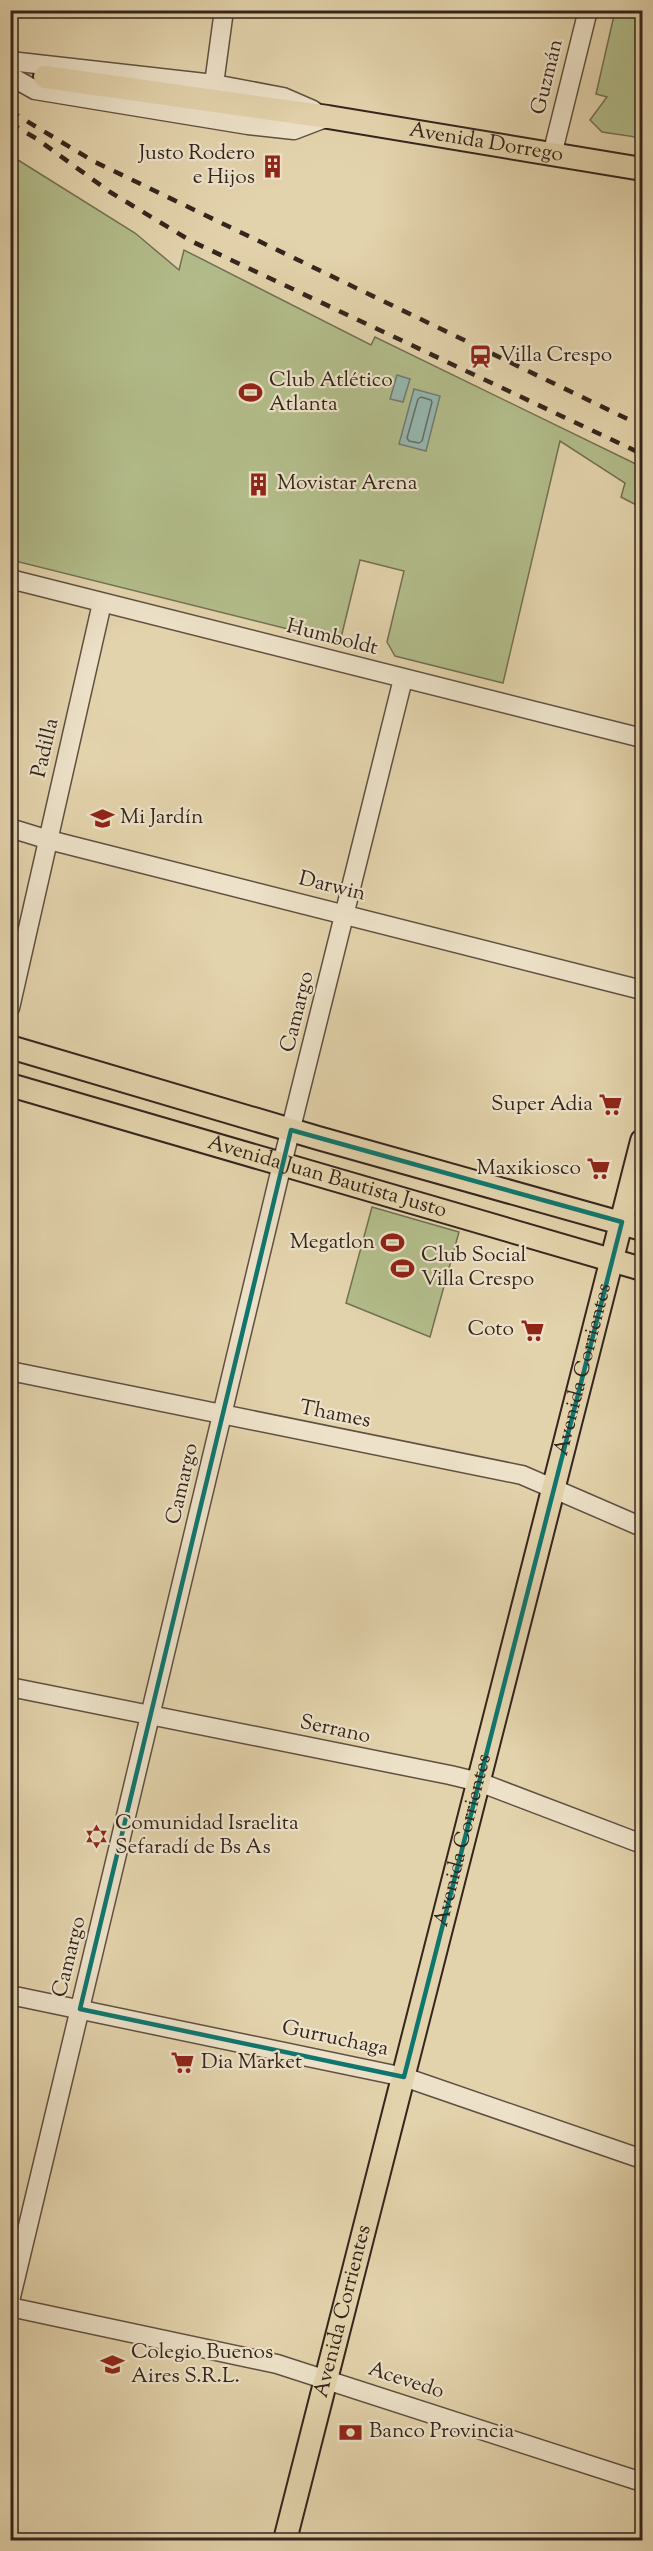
<svg xmlns="http://www.w3.org/2000/svg" width="653" height="2551" font-family="'Sorts Mill Goudy',serif">
<rect width="100%" height="100%" fill="#e3d3ac"/>
<filter id="stains"><feTurbulence type="fractalNoise" baseFrequency=".00333" numOctaves="4"/><feColorMatrix values="0 0 0 0 .2 0 0 0 0 .09 0 0 0 0 .02 0 0 0 .5 -.17"/></filter>
<radialGradient id="worn" r=".72"><stop offset=".6" stop-color="#630" stop-opacity="0"/><stop offset="1" stop-color="#630" stop-opacity=".3"/></radialGradient>
<!-- green -->
<g fill="#b2bc8a" stroke="#737054" stroke-width="1.5">
<path d="M615,11h27v127l-40,-6 -12,-12 17,-23 -11,-3z"/>
<path d="M10,155l125,78 44,37 5,-20 187,95 4,-8 267,130v41l-21,-11 4,-14 -65,-42 -57,242 -108,-27 -8,-14 17,-71 -44,-11 -20,82 -329,-82z"/>
<path d="M372,1207l87,25 -29,105 -84,-34z"/>
</g>
<!-- water -->
<g fill="#96b7af" stroke="#6f7d75" stroke-width="1.5">
<path d="M397,375l13,4 -7,23 -13,-3z"/>
<path d="M414,389l26,7 -14,55 -27,-7z"/>
</g>
<g fill="none" stroke-linecap="round" stroke-linejoin="round">
<!-- shore -->
<path stroke="#656e66" stroke-width="1.5" d="M421,397l10,3 1,2 -10,39 -3,2 -10,-2 -2,-3 11,-39z"/>
<!-- major-tunnel -->
<path stroke="#c0b08f" stroke-width="22" stroke-dasharray="22 11" stroke-linecap="butt" d="M10,71l35,6"/>
<defs>
<g id="minor">
<path d="M10,61l204,23 69,13 30,13"/>
<path d="M10,76l25,14 213,35 46,5 34,-13"/>
<path d="M214,84l10,-74"/>
<path d="M552,155l36,-145"/>
<path d="M10,579l632,159"/>
<path d="M10,828l39,12 593,150"/>
<path d="M10,1008l92,-405"/>
<path d="M10,1371l512,104 120,52"/>
<path d="M10,1687l440,88 29,7 163,62"/>
<path d="M10,1995l394,82 238,82"/>
<path d="M10,2301l272,-1137 121,-485"/>
<path d="M10,2307l267,57 365,118"/>
</g>
<g id="major">
<path id="s1" d="M45,77l283,40 314,52"/>
<path d="M10,1047l308,91 324,91"/>
<path id="s2" d="M10,1085l632,184"/>
<path id="s3" d="M285,2540l357,-1399"/>
</g>
</defs>
<!-- minor casing -->
<use href="#minor" stroke="#605041" stroke-width="21"/>
<!-- major casing -->
<use href="#major" stroke="#34251d" stroke-width="26"/>
<!-- minor -->
<use href="#minor" stroke="#ede2c9" stroke-width="18"/>
<!-- major -->
<use href="#major" stroke="#e3d3ac" stroke-width="22"/>
<!-- rail -->
<g stroke="#34251d" stroke-width="4.5" stroke-dasharray="10 10" stroke-linecap="butt">
<path d="M10,111l83,50 549,265"/>
<path d="M10,123l27,16 73,53 81,49 451,213"/>
</g>
</g>
<!-- marked area -->
<path fill="none" stroke="#0f766e" stroke-width="4.5" stroke-linejoin="round" d="M291,1130l331,92 -218,855 -324,-68z"/>
<!-- icons -->
<defs>
<symbol id="building-bare" viewBox="-9 -9 18 18"><path d="M-4-6H4V6H1V3H-1V6H-4ZM-2.5-4.3h1.7v1.8h-1.7ZM.8-4.3h1.7v1.8H.8ZM-2.5-1h1.7V.8h-1.7ZM.8-1h1.7V.8H.8Z" fill="#8f2418" stroke="#ede2c9" stroke-width="2.5" paint-order="stroke"/></symbol>
<symbol id="station-bare" viewBox="-9 -9 18 18"><path d="M-3-6H3Q5-6 5-4V2Q5 4 3 4L4.5 6H3L1.5 4h-3L-3 6H-4.5L-3 4Q-5 4-5 2V-4Q-5-6-3-6ZM-3.5-4v3h7v-3ZM-3.5 1v1.5H-2V1ZM2 1v1.5H3.5V1Z" fill="#8f2418" stroke="#ede2c9" stroke-width="2.5" paint-order="stroke"/></symbol>
<symbol id="stadium-bare" viewBox="-9 -9 18 18"><path d="M0-5a6.5 5 0 1 0 0 10a6.5 5 0 1 0 0-10ZM-3.5-1.8h7v3.6h-7Z" fill="#8f2418" stroke="#ede2c9" stroke-width="2.5" paint-order="stroke"/></symbol>
<symbol id="school-bare" viewBox="-9 -9 18 18"><path d="M0-5L7-2L0 1L-7-2ZM-4 1L0 2.5L4 1V4Q0 6-4 4Z" fill="#8f2418" stroke="#ede2c9" stroke-width="2.5" paint-order="stroke"/></symbol>
<symbol id="supermarket-bare" viewBox="-9 -9 18 18"><path d="M-6-5.5h2.5l.6 2H6L4.5 2H-2.5L-4.4-4H-6ZM-1.5 3.2a1.3 1.3 0 1 0 .1 0ZM3 3.2a1.3 1.3 0 1 0 .1 0Z" fill="#8f2418" stroke="#ede2c9" stroke-width="2.5" paint-order="stroke"/></symbol>
<symbol id="synagogue-bare" viewBox="-9 -9 18 18"><path d="M0-6.5L5.6 3.2H-5.6ZM0 6.5L5.6-3.2H-5.6Z" fill="#8f2418" stroke="#ede2c9" stroke-width="2.5" paint-order="stroke"/></symbol>
<symbol id="bank-bare" viewBox="-9 -9 18 18"><path d="M-6-4H6V4H-6ZM0-2.3a2.3 2.3 0 1 0 0 4.6a2.3 2.3 0 1 0 0-4.6Z" fill="#8f2418" stroke="#ede2c9" stroke-width="2.5" paint-order="stroke"/></symbol>
</defs>
<g fill-rule="evenodd">
<use href="#building-bare" x="256" y="150" width="33" height="33"/>
<use href="#station-bare" x="464" y="340" width="33" height="33"/>
<use href="#stadium-bare" x="234" y="376" width="33" height="33"/>
<use href="#building-bare" x="242" y="468" width="33" height="33"/>
<use href="#school-bare" x="86" y="802" width="33" height="33"/>
<use href="#supermarket-bare" x="594" y="1088" width="33" height="33"/>
<use href="#supermarket-bare" x="582" y="1152" width="33" height="33"/>
<use href="#stadium-bare" x="376" y="1226" width="33" height="33"/>
<use href="#stadium-bare" x="386" y="1252" width="33" height="33"/>
<use href="#supermarket-bare" x="516" y="1314" width="33" height="33"/>
<use href="#synagogue-bare" x="80" y="1820" width="33" height="33"/>
<use href="#supermarket-bare" x="166" y="2046" width="33" height="33"/>
<use href="#school-bare" x="96" y="2348" width="33" height="33"/>
<use href="#bank-bare" x="334" y="2416" width="33" height="33"/>
</g>
<g text-anchor="middle" dominant-baseline="central" stroke-width="4.5" stroke-linejoin="round" paint-order="stroke">
<!-- street labels -->
<g font-size="21" fill="#34251d" stroke="#ede2c9">
<text transform="translate(548 77) rotate(-76)">Guzmán</text>
<text stroke="none"><textPath href="#s1" startOffset="446">Avenida Dorrego</textPath></text>
<text transform="translate(332 638) rotate(14)">Humboldt</text>
<text transform="translate(46 748) rotate(-77)">Padilla</text>
<text transform="translate(332 887) rotate(14)">Darwin</text>
<text transform="translate(298 1012) rotate(-76)">Camargo</text>
<text stroke="none"><textPath href="#s2" startOffset="330">Avenida Juan Bautista Justo</textPath></text>
<text stroke="none"><textPath href="#s3" startOffset="1208">Avenida Corrientes</textPath></text>
<text transform="translate(335 1415) rotate(11)">Thames</text>
<text transform="translate(183 1484) rotate(-77)">Camargo</text>
<text transform="translate(335 1730) rotate(12)">Serrano</text>
<text stroke="none"><textPath href="#s3" startOffset="722">Avenida Corrientes</textPath></text>
<text transform="translate(70 1957) rotate(-76)">Camargo</text>
<text transform="translate(335 2039) rotate(12)">Gurruchaga</text>
<text stroke="none"><textPath href="#s3" startOffset="236">Avenida Corrientes</textPath></text>
<text transform="translate(406 2381) rotate(18)">Acevedo</text>
</g>
<!-- poi labels -->
<g font-size="21" fill="#34251d" stroke="#ede2c9" text-anchor="start">
<text x="255" y="154" text-anchor="end">Justo Rodero<tspan x="255" dy="24">e Hijos</tspan></text>
<text x="499" y="356">Villa Crespo</text>
<text x="269" y="381">Club Atlético<tspan x="269" dy="24">Atlanta</tspan></text>
<text x="277" y="484">Movistar Arena</text>
<text x="120" y="818">Mi Jardín</text>
<text x="593" y="1105" text-anchor="end">Super Adia</text>
<text x="581" y="1169" text-anchor="end">Maxikiosco</text>
<text x="375" y="1243" text-anchor="end">Megatlon</text>
<text x="421" y="1256">Club Social<tspan x="421" dy="24">Villa Crespo</tspan></text>
<text x="514" y="1330" text-anchor="end">Coto</text>
<text x="115" y="1824">Comunidad Israelita<tspan x="115" dy="24">Sefaradí de Bs As</tspan></text>
<text x="201" y="2063">Dia Market</text>
<text x="131" y="2353">Colegio Buenos<tspan x="131" dy="24">Aires S.R.L.</tspan></text>
<text x="369" y="2432">Banco Provincia</text>
</g>
</g>
<!-- margin -->
<rect width="653" height="2551" fill="none" stroke="#e3d3ac" stroke-width="36"/>
<rect x="12" y="12" width="629" height="2527" fill="none" stroke="#34251d" stroke-width="3"/>
<rect x="18" y="18" width="617" height="2515" fill="none" stroke="#34251d" stroke-width="1.5"/>
<rect width="100%" height="100%" filter="url(#stains)"/>
<rect width="100%" height="100%" fill="url(#worn)"/>
</svg>
